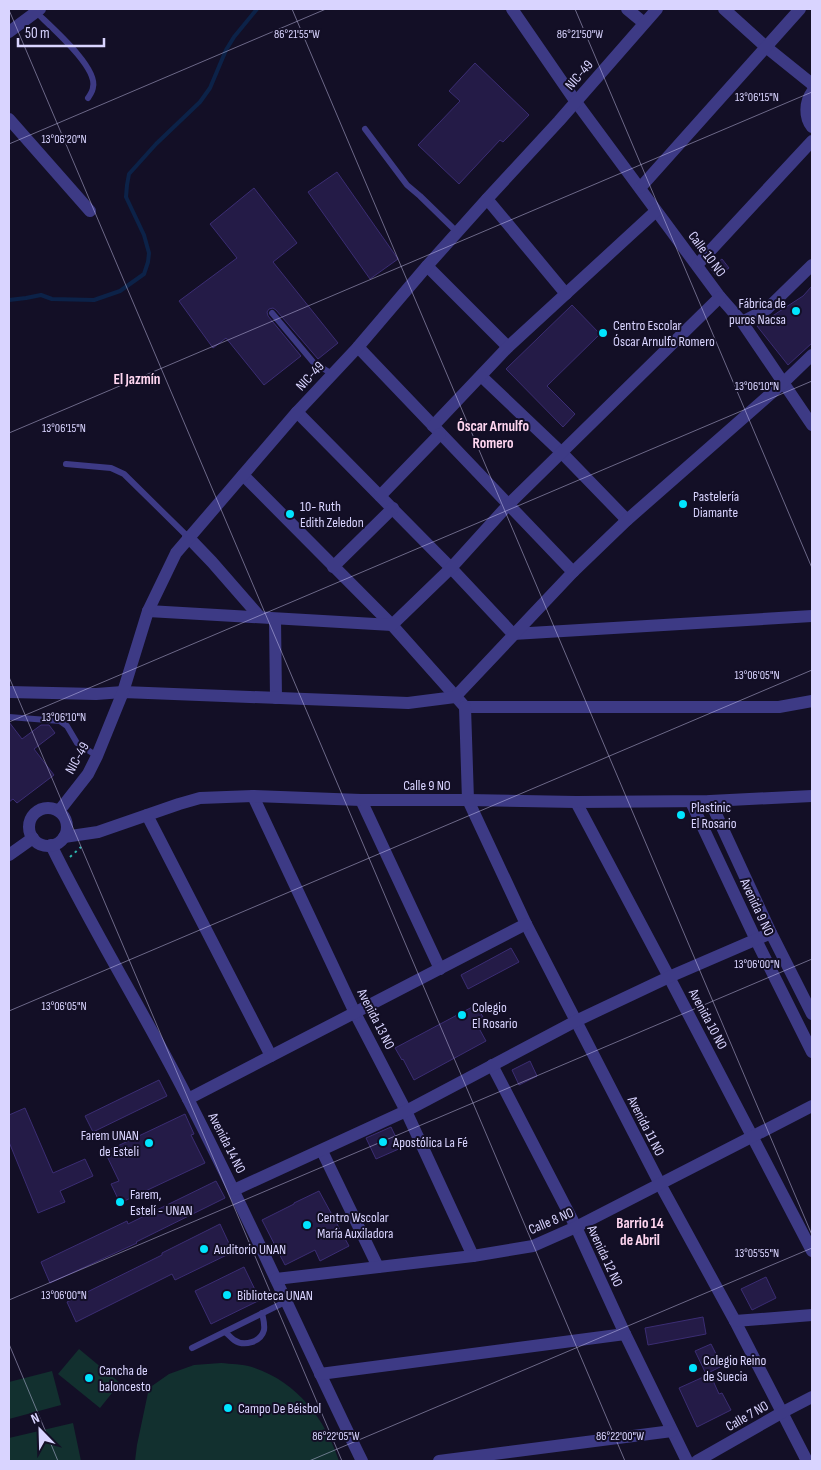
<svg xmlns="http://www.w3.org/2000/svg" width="821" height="1470" font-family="'Sofia Sans Condensed',sans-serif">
<rect width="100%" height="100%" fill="#130f26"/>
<!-- green -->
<g fill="#12302f">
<path d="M79,1349l41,34 -20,25 -42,-34z"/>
<path d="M221,1363c10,1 21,1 31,4 44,14 73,51 87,94h-204l2,-16 12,-57 20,-14 25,-9z"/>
<path d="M52,1371l9,34 -52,14v-37z"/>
<path d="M73,1423l8,38h-72v-23z"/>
</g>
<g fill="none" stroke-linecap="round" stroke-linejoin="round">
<!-- stream -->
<path stroke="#0c2248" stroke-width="4" d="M9,300l17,-2 15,-3 11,4 42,1 26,-9 24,-17 4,-12 1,-9 -5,-18 -18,-38 1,-12 2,-11 27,-30 44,-42 10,-14 16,-38 8,-13 23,-28"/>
</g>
<!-- building -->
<g fill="#241b47" stroke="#3b2d73">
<path d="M475,63l54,52 -26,27 -3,-2 -41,44 -41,-39 42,-44 -11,-10z"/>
<path d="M337,172l61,87 -28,20 -62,-87z"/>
<path d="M254,188l43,55 -24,19 65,81 -20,16 -42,-49 -3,-2 -4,1 -2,3 1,4 33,40 -37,29 -38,-47 -13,10 -34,-47 58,-43 -27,-34z"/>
<path d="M722,259l7,9 -13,8 -6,-8z"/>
<path d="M812,286v57l-24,22 -31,-39 46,-30z"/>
<path d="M572,305l28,29 -53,52 28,28 -12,13 -57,-58z"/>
<path d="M9,722l13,17 19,-14h8l6,8 -21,16 20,26 -37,28 -4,-4 -4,3z"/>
<path d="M511,948l8,14 -51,27 -7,-14z"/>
<path d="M476,1005l7,12 -8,4 11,20 -72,39 -11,-21 -1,1 -7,-12z"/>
<path d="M530,1061l7,15 -18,9 -7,-15z"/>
<path d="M159,1080l8,16 -74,36 -8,-16z"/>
<path d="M25,1108l28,65 32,-14 8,17 -33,15 5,11 -27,11 -29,-71v-27z"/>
<path d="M185,1114l9,20 -3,1 14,28 -85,40 -9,-19 8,-3 -14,-29z"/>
<path d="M391,1127l10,21 -25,11 -10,-21z"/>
<path d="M216,1181l9,17 -89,44 1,1 -87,40 -9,-21 86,-41 1,3z"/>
<path d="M319,1191l30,55 -29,15 -5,-11 -30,15 -23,-45 32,-16v-1z"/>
<path d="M220,1224l13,28 -58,28 -3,-6 -96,48 -9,-20 95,-47v-2z"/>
<path d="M244,1267l16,33 -49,24 -16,-33z"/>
<path d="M766,1277l10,21 -24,12 -11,-21z"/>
<path d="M703,1317l3,17 -58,11 -3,-17z"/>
<path d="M711,1344l11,22 -16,8 -11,-23z"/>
<path d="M710,1374l9,20 3,-1 9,17 -34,17 -18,-39z"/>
</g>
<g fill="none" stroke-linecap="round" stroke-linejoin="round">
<!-- path -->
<path stroke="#2fb8b0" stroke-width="2" stroke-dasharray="2.5 4" stroke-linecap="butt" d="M70,857l11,-10"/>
<!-- service -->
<g stroke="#3d3a85" stroke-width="6">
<path d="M36,12c14,14 62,55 57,75 0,4 -3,8 -5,11"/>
<path d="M365,129l42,56 13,11 38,37"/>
<path d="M272,313l41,49 19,12"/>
<path d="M66,464l45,4 13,6 64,63"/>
<path d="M9,717l51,4 7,5 10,17 20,13"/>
<path d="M225,1332c3,2 6,6 9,8 10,7 27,2 30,-10 1,-6 -1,-12 -2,-17"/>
<path d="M192,1348l95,-47"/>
</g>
<!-- minor -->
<g stroke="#3d3a85" stroke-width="12">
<path d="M512,9l64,93 144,195 22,25 70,103"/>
<path d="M627,9l17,14"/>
<path d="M724,9l42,38 46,37"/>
<path d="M9,32l31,-23"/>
<path d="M812,92c-7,10 -8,25 0,35"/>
<path d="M9,119l81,92"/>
<path d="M640,188l160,-179"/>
<path d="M487,199l79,95"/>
<path d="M697,265l115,-124"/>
<path d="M427,266l81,81"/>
<path d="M742,322l25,-13 45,-44"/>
<path d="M358,347l215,225"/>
<path d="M481,376l81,77 65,67"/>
<path d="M297,412l154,156 62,66 299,-18"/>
<path d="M433,426l75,-79 148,-136"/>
<path d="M243,475l149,150 73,82h314l33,-6"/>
<path d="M380,496l60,-62"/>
<path d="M188,537l24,25 48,55"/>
<path d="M333,567l60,-59"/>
<path d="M148,611l244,14 59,-57 58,-64 211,-207"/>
<path d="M275,619l1,79"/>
<path d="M9,692l87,2 27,-2 285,11 47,-6 118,-125 54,-52 156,-137 29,-28"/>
<path d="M465,707l3,93 58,124 134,260 75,137 72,140"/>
<path d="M253,796l102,217 51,98 67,145"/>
<path d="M361,800l79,169"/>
<path d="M710,801l61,132 41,81"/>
<path d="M576,802l93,175 143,274"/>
<path d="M691,802l65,138 56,112"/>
<path d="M147,815l124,241"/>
<path d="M64,837l34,-5 81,-28 21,-6 53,-2 108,4h107l108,2 134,-1 102,-5"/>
<path d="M51,845c42,86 93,167 136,252 62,120 116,243 175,364"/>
<path d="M492,1065l84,162 49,107 62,127"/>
<path d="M188,1099l338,-175"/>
<path d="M322,1151l56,116"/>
<path d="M234,1190l172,-79 170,-90 93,-44 102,-44"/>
<path d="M276,1279l197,-23 60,-10 43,-19 236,-121"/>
<path d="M735,1321l77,-6"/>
<path d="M320,1374l305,-40"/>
<path d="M439,1461l233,-30"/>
<path d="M697,1461l86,-49 29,-15"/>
</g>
<!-- tertiary -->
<g stroke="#3d3a85" stroke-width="12">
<circle cx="48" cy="827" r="19"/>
<path d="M59,811l29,-37 9,-18 26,-64 25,-81 28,-58 121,-141 61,-65 69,-81 60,-67 72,-78 98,-112"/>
<path d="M9,855l24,-17"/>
</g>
</g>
<!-- ticks -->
<path fill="none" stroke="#d9d4ff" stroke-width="1" stroke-opacity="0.45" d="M292,9l520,1226M575,9l237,559M9,10l616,1451M9,144l317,-135M9,433l803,-341M9,677l333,784M9,722l803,-341M9,1011l803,-341M9,1300l803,-341M9,1344l49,117M309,1461l503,-213"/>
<!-- markers -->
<g fill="#00e5ff" stroke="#130f26" stroke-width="2">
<circle cx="796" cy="311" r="5"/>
<circle cx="603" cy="333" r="5"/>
<circle cx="683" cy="504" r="5"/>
<circle cx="290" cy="514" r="5"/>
<circle cx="681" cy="815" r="5"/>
<circle cx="462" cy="1015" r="5"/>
<circle cx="383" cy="1142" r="5"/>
<circle cx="149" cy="1143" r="5"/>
<circle cx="120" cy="1202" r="5"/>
<circle cx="307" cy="1225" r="5"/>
<circle cx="204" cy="1249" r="5"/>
<circle cx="227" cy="1295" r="5"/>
<circle cx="693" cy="1368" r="5"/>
<circle cx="89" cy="1378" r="5"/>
<circle cx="228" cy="1408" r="5"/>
</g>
<g text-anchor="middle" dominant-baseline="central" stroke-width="4" stroke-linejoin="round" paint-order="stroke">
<!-- street labels -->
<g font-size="14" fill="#d9d4ff" stroke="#130f26">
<text transform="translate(579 75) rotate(-49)">NIC-49</text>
<text transform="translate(707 254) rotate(53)">Calle 10 NO</text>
<text transform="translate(310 376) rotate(-47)">NIC-49</text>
<text transform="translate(77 758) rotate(-61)">NIC-49</text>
<text x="427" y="785">Calle 9 NO</text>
<text transform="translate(757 907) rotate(65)">Avenida 9 NO</text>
<text transform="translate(376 1019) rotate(63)">Avenida 13 NO</text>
<text transform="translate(708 1019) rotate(62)">Avenida 10 NO</text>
<text transform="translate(646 1126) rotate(63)">Avenida 11 NO</text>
<text transform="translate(227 1143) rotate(63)">Avenida 14 NO</text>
<text transform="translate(551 1221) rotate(-23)">Calle 8 NO</text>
<text transform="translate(605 1256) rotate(65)">Avenida 12 NO</text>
<text transform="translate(747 1416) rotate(-30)">Calle 7 NO</text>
</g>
<!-- poi labels -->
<g font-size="14" fill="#d9d4ff" stroke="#130f26" text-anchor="start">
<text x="786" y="303" text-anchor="end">Fábrica de<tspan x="786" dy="16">puros Nacsa</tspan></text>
<text x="613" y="325">Centro Escolar<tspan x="613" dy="16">Óscar Arnulfo Romero</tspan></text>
<text x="693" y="496">Pastelería<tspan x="693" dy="16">Diamante</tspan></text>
<text x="300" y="506">10- Ruth<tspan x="300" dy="16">Edith Zeledon</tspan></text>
<text x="691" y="807">Plastinic<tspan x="691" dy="16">El Rosario</tspan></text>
<text x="472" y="1007">Colegio<tspan x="472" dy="16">El Rosario</tspan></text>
<text x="139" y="1135" text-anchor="end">Farem UNAN<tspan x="139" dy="16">de Esteli</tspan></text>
<text x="393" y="1142">Apostólica La Fé</text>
<text x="130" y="1194">Farem,<tspan x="130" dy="16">Estelí - UNAN</tspan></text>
<text x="317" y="1217">Centro Wscolar<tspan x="317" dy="16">María Auxiladora</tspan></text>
<text x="214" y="1249">Auditorio UNAN</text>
<text x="237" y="1295">Biblioteca UNAN</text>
<text x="703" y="1360">Colegio Reino<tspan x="703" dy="16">de Suecia</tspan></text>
<text x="99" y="1370">Cancha de<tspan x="99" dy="16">baloncesto</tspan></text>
<text x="238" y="1408">Campo De Béisbol</text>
</g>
<!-- neighbourhood labels -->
<g font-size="15" font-weight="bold" fill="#ffd6f0" stroke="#130f26">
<text x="137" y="379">El Jazmín</text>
<text x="493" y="426">Óscar Arnulfo<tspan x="493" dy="17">Romero</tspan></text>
<text x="640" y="1223">Barrio 14<tspan x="640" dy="17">de Abril</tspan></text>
</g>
</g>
<g font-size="12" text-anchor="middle" fill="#d9d4ff" stroke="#130f26" stroke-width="4" stroke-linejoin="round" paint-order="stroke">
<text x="297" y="38">86°21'55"W</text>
<text x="580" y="38">86°21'50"W</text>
<text x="757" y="101">13°06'15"N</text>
<text x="64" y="143">13°06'20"N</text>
<text x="757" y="390">13°06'10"N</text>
<text x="64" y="432">13°06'15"N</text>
<text x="757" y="679">13°06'05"N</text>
<text x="64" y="721">13°06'10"N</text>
<text x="757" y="968">13°06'00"N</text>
<text x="64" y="1010">13°06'05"N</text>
<text x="757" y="1257">13°05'55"N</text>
<text x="64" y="1299">13°06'00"N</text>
<text x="336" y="1440">86°22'05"W</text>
<text x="620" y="1440">86°22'00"W</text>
</g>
<!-- border -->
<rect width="821" height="1470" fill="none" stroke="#d9d4ff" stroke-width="20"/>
<!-- north arrow -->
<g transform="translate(40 1430) rotate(337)" stroke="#130f26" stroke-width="4" paint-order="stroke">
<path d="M0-4L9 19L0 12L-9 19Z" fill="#d9d4ff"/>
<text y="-8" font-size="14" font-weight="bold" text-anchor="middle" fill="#d9d4ff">N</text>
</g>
<!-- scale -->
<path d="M18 38v8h86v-8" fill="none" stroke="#d9d4ff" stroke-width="2.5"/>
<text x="25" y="38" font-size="15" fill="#d9d4ff" stroke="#130f26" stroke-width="4" paint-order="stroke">50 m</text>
</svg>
